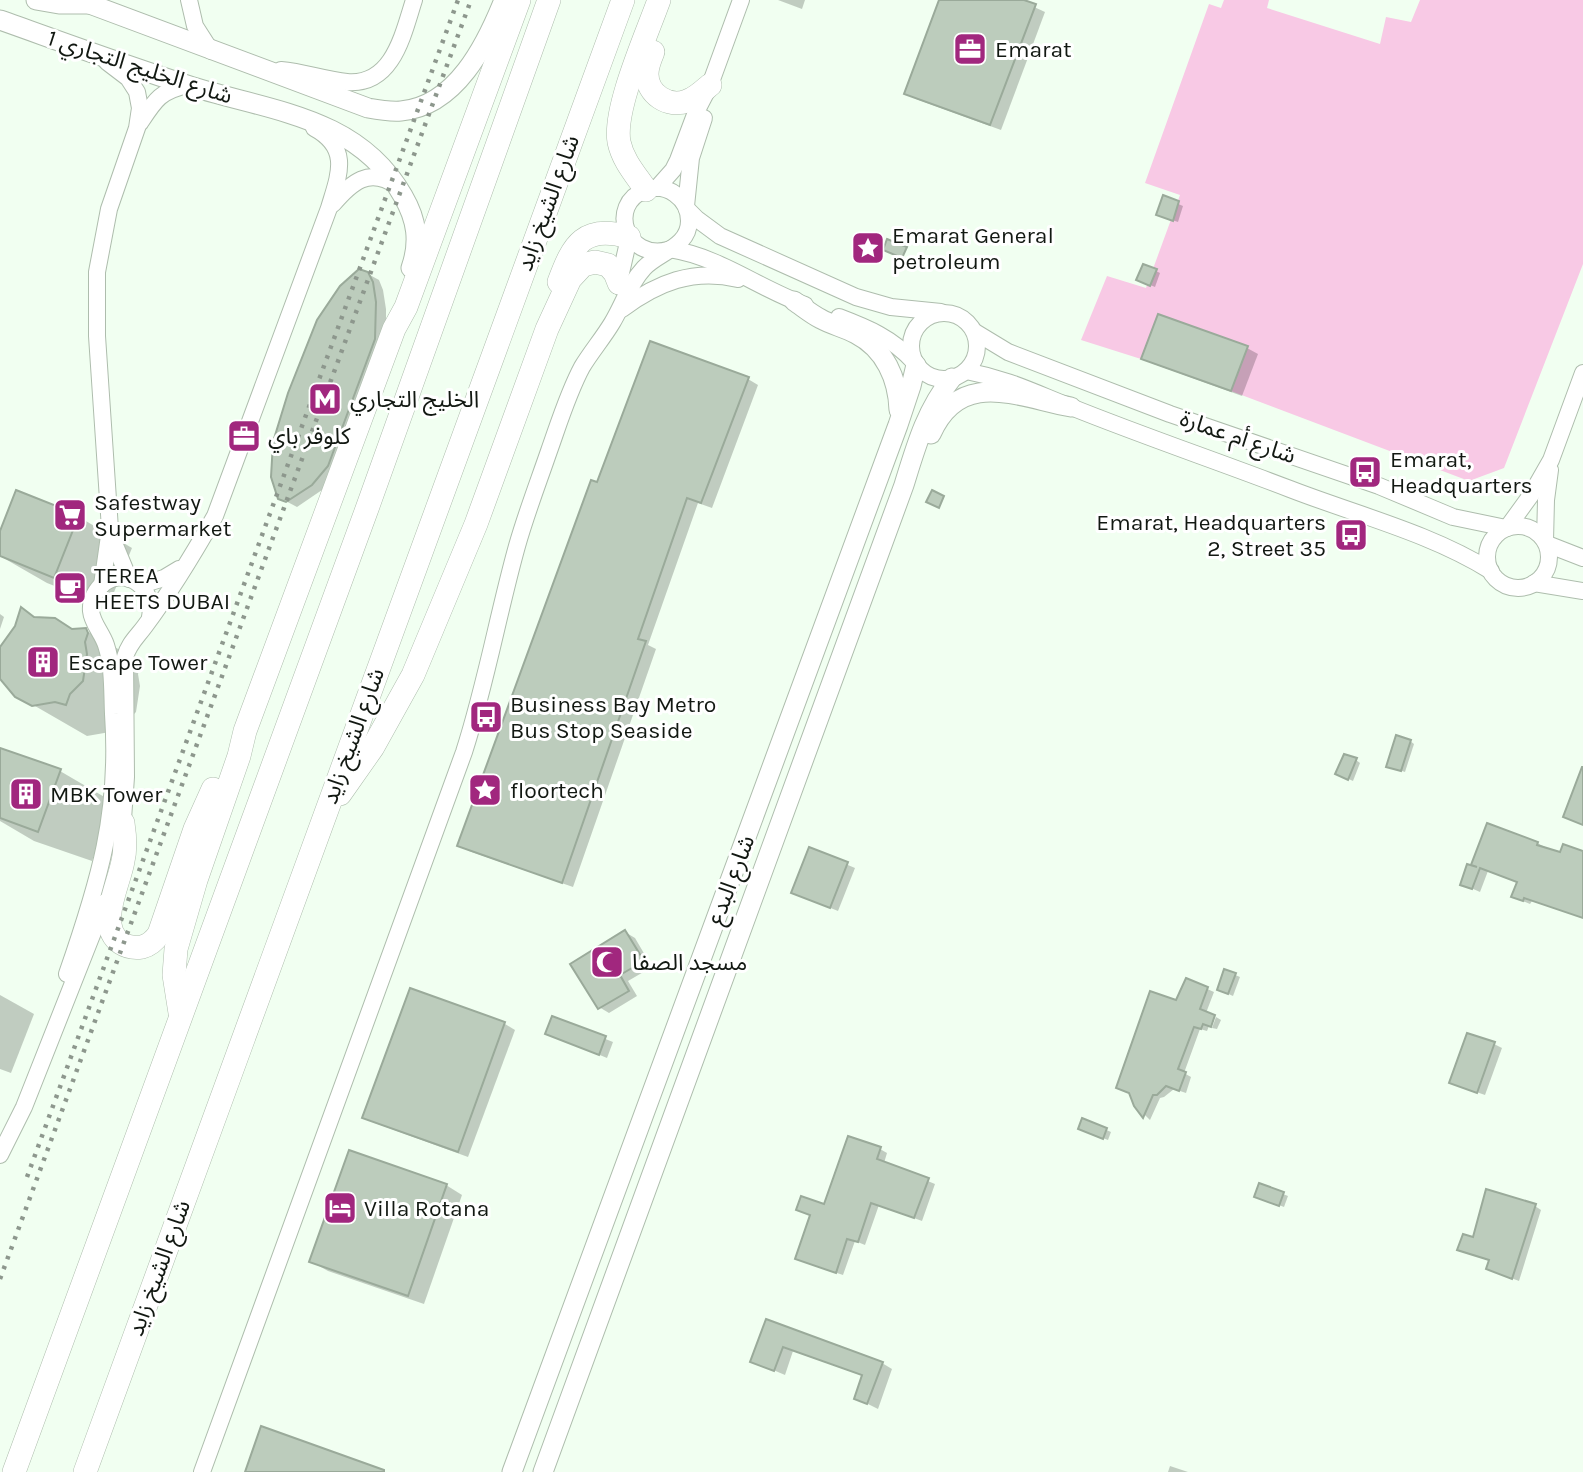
<svg xmlns="http://www.w3.org/2000/svg" width="1583" height="1472" font-family="Karla,'Noto Sans Arabic',sans-serif">
<rect width="100%" height="100%" fill="#f1fff1"/>
<!-- green -->
<path fill="#f8c9e5" d="M1224,0h45l-2,8 113,36 6,-27 25,5 9,-22h163v264l-79,204 -35,13 -238,-90 17,-45 -90,-32 -17,45 -60,-19 26,-64 39,12 34,-93 -35,-12 64,-179 12,4z"/>
<!-- shadow -->
<g fill="#0003">
<path d="M778,0h27l-3,9z"/>
<path d="M941,0h78l26,12 -44,118 -85,-31 -10,-6z"/>
<path d="M1164,198l19,8 -5,16 -15,-5z"/>
<path d="M1156,271l4,2 -5,14 -12,-5z"/>
<path d="M368,274l11,6 4,10 3,19v36l-64,145 -25,17 -17,-9z"/>
<path d="M1159,316l88,32 11,6 -16,42 -88,-32 -11,-6z"/>
<path d="M748,379l10,6 -46,123 -14,-5 -50,142 8,4 -83,238 -104,-36 -10,-6 139,-361z"/>
<path d="M17,493l62,24 53,31 -24,59 -61,-24 -47,-27v-20z"/>
<path d="M22,610l17,9 34,12 12,-1 54,31 2,4 -3,9 2,12 -4,26 -13,13 -13,7 -23,4 -71,-41 -16,-18v-7z"/>
<path d="M0,614l4,3 -4,12z"/>
<path d="M1410,741l4,3 -9,28 -12,-4z"/>
<path d="M0,753l60,18 53,31 -21,59 -58,-20 -34,-20z"/>
<path d="M1356,760l4,3 -7,18 -11,-5z"/>
<path d="M1537,843l24,12 22,-2v65l-51,-17 -2,3 -10,-4 -2,-18 -30,-11 -8,21 -18,-8 6,-18 12,4 -6,-6z"/>
<path d="M810,849l45,19 -17,43 -37,-15z"/>
<path d="M625,932l10,6 17,29 -24,14 9,15 -28,17 -10,-6z"/>
<path d="M1226,971l14,6 -7,19 -9,-4z"/>
<path d="M1187,980l27,12 -8,21 7,3 -6,15 -7,-2 -16,44 7,4 -5,16 -12,-4 -10,8 -4,1 -10,22 -15,-15 -4,-11 -13,-6 59,-85z"/>
<path d="M411,990l94,34 10,6 -47,127 -93,-34 -11,-6z"/>
<path d="M0,995l34,19 -23,59 -11,-4z"/>
<path d="M1216,1017l5,3 -4,9 -5,-1z"/>
<path d="M553,1018l60,24 -6,16 -60,-25z"/>
<path d="M1494,1044l8,4 -17,47 -26,-9z"/>
<path d="M1083,1120l28,12 -3,8 -23,-9z"/>
<path d="M880,1149l7,4 -3,10 51,21 -13,37 -43,-16 -14,40 -10,-4 -12,34 -39,-13 7,-46 -13,-7 27,-3z"/>
<path d="M446,1185l16,10 -38,109 -96,-33 -16,-9z"/>
<path d="M1260,1185l28,11 -4,11 -23,-9z"/>
<path d="M1535,1206l6,4 -22,71 -31,-12 2,-8 -24,-9 8,-12z"/>
<path d="M767,1322l115,41 10,6 -14,40 -22,-11 8,-22 -71,-25 -8,24 -33,-14z"/>
<path d="M1170,1466l18,6h-20z"/>
</g>
<!-- building -->
<g fill="#bcccbc" stroke="#9aaa9a" stroke-width="2">
<path d="M939,0h85l12,4 -46,121 -86,-31z"/>
<path d="M1163,195l16,6 -6,20 -17,-6z"/>
<path d="M887,239l20,8 -5,11 -19,-8z"/>
<path d="M1143,264l14,5 -7,17 -14,-6z"/>
<path d="M359,269l9,3 5,10 3,20 -1,37 -47,127 -16,19 -26,17 -8,-3 -7,-22 2,-35 15,-49 29,-73 23,-34z"/>
<path d="M1158,314l90,32 -17,45 -90,-32z"/>
<path d="M650,341l99,36 -48,126 -14,-5 -49,141 8,2 -84,242 -105,-37 134,-366 6,2z"/>
<path d="M16,490l63,25 -25,63 -54,-22v-25z"/>
<path d="M932,490l12,6 -5,12 -13,-6z"/>
<path d="M21,607l13,10 21,1 17,11 14,-1 2,5 -3,9 2,12 -4,27 -13,13 -4,11 -11,-3 -23,4 -17,-9 -15,-18v-32l15,-21z"/>
<path d="M1396,735l15,5 -10,31 -15,-4z"/>
<path d="M0,748l61,21 -23,63 -38,-14z"/>
<path d="M1344,754l13,4 -9,22 -13,-6z"/>
<path d="M1582,767h1v58l-20,-8z"/>
<path d="M1487,823l51,19 -1,3 23,7 3,-8 20,7v67l-59,-20 -1,3 -12,-4 6,-15 -37,-14 -8,21 -12,-4 7,-21 10,3 -6,-2z"/>
<path d="M809,847l39,15 -18,46 -39,-15z"/>
<path d="M625,930l19,31 -24,14 9,16 -31,18 -28,-45z"/>
<path d="M1224,969l12,4 -8,21 -11,-4z"/>
<path d="M1186,978l22,9 -8,22 15,6 -4,12 -8,-3 -2,5 -7,-2 -16,42 8,3 -7,19 -13,-5 -9,9h-4l-10,23 -9,-12 -5,-13 -13,-5 34,-97 26,9z"/>
<path d="M410,988l95,34 -47,130 -96,-34z"/>
<path d="M552,1016l54,20 -7,19 -54,-21z"/>
<path d="M1467,1033l28,9 -18,51 -28,-10z"/>
<path d="M1082,1118l25,10 -4,11 -25,-10z"/>
<path d="M848,1136l33,11 -4,12 52,19 -15,40 -43,-15 -13,39 -11,-3 -11,34 -41,-14 15,-44 -14,-5 5,-14 23,8z"/>
<path d="M349,1150l98,34 -39,112 -99,-34z"/>
<path d="M1259,1183l25,9 -5,14 -25,-9z"/>
<path d="M1486,1189l50,15 -24,75 -26,-10 3,-9 -32,-10 6,-16 10,3z"/>
<path d="M766,1319l117,43 -16,42 -13,-5 8,-24 -79,-28 -9,24 -24,-9z"/>
<path d="M261,1426l123,44v2h-139z"/>
</g>
<g fill="none" stroke-linecap="round" stroke-linejoin="round">
<defs>
<g id="minor">
<path d="M189,0l6,26 16,25"/>
<path d="M281,70c23,2 44,10 66,12 46,4 56,-48 67,-82"/>
<path d="M140,123c15,-23 20,-32 48,-38"/>
<path d="M657,188l16,-18 5,-10 18,-48 14,-27 31,-85"/>
<path d="M333,204c18,-21 36,-38 64,-18"/>
<path d="M686,206l5,-48 13,-40"/>
<path d="M687,209l10,10 23,17 136,61 35,10 50,5"/>
<path d="M670,249c50,8 88,39 135,56"/>
<path d="M618,286l11,-48"/>
<path d="M622,309c35,-26 71,-41 116,-30"/>
<circle cx="944" cy="346" r="33"/>
<path d="M839,317c29,11 53,21 75,45"/>
<path d="M975,332l33,20 162,62 209,72 74,31 53,11"/>
<path d="M966,371c42,8 67,21 105,36 72,29 146,54 219,82 67,26 140,44 201,82"/>
<circle cx="1518" cy="557" r="31"/>
<path d="M1507,528l24,-33 20,-35 32,-87"/>
<path d="M112,538l17,41"/>
<path d="M1545,541l1,-41 4,-30"/>
<path d="M1547,544l36,14"/>
<path d="M1534,583l49,8"/>
<path d="M102,585l8,-56 -13,-193v-64l12,-63 28,-81 3,-20 -3,-16 -9,-14 -21,-16"/>
<path d="M141,585l23,-7 15,-9"/>
<path d="M122,833l4,-56 -1,-120c4,-14 12,-20 20,-31 26,-35 49,-73 70,-110l114,-308c10,-33 22,-60 -15,-80"/>
<path d="M67,974c32,-92 53,-161 46,-260 -1,-23 0,-48 -7,-69 -4,-12 -14,-22 -15,-34 -1,-11 5,-22 13,-28 26,-17 51,8 46,34"/>
<path d="M0,1155l24,-48 81,-205"/>
<path d="M202,1472l262,-720c22,-68 34,-138 53,-206 9,-32 21,-63 32,-95 10,-28 19,-58 33,-84 9,-15 21,-29 30,-44 11,-18 17,-39 32,-55 15,-16 45,-21 45,-47 0,-23 -23,-39 -44,-31 -38,15 -19,71 23,60"/>
</g>
<g id="major">
<path d="M36,0l23,4h31"/>
<path d="M79,0l289,108c11,2 22,4 33,3 55,-5 85,-66 103,-111"/>
<path d="M0,20c62,22 124,45 187,65 80,26 170,30 216,111 14,24 17,46 8,72"/>
<path d="M794,301c9,6 17,13 27,18 11,6 24,9 35,15 29,15 42,45 43,76"/>
<path d="M931,434c29,-66 86,-37 140,-27"/>
<path d="M512,1472l386,-1047 13,-39 5,-21"/>
<path d="M543,1472l361,-987c12,-39 22,-75 48,-107"/>
</g>
<g id="highway">
<path d="M653,52c-3,7 -6,14 -6,22 0,20 21,34 40,27 9,-3 16,-10 23,-16"/>
<path d="M646,190c-10,-15 -23,-29 -27,-48 -6,-33 28,-108 40,-142"/>
<path d="M559,282c14,-38 25,-58 70,-45"/>
<path d="M340,794l33,-47 40,-72 63,-151 71,-195 23,-50 13,-14 12,-3 13,3 7,8 4,10"/>
<path d="M123,823c2,13 3,26 0,38 -4,24 -27,65 -2,82 6,4 14,5 21,4 8,-2 13,-7 17,-13l36,-105 18,-40"/>
<path d="M180,1013l-6,-38 2,-26 20,-69 43,-124 6,-25 149,-402 12,-22 113,-307"/>
<path d="M14,1472l354,-966 181,-506"/>
<path d="M85,1472l538,-1472"/>
</g>
</defs>
<!-- minor casing -->
<use href="#minor" stroke="#aebdad" stroke-width="18"/>
<!-- major casing -->
<use href="#major" stroke="#aebdad" stroke-width="21"/>
<!-- highway casing -->
<use href="#highway" stroke="#aebdad" stroke-width="24"/>
<!-- minor -->
<use href="#minor" stroke="#fff" stroke-width="16"/>
<!-- major -->
<use href="#major" stroke="#fff" stroke-width="19"/>
<!-- highway -->
<use href="#highway" stroke="#fff" stroke-width="23"/>
<!-- rail -->
<g stroke="#8d978d" stroke-width="4.5" stroke-dasharray="3.5 7" stroke-linecap="butt">
<path d="M27,1177l431,-1177"/>
<path d="M0,1279l471,-1279"/>
</g>
</g>
<!-- icons -->
<defs>
<symbol id="office-square" viewBox="-11 -11 22 22"><rect x="-9" y="-9" width="18" height="18" rx="4" fill="#a1277e" stroke="#fff"/><path d="M-6-3h4V-5.5h4V-3h4V5H-6ZM-1-4.5V-3h2v-1.5ZM-6 0V1H6V0Z" fill="#fff"/></symbol>
<symbol id="sight-square" viewBox="-11 -11 22 22"><rect x="-9" y="-9" width="18" height="18" rx="4" fill="#a1277e" stroke="#fff"/><path d="M0-6L1.8-2.2L6-1.7L2.9 1.2L3.7 5.4L0 3.3L-3.7 5.4L-2.9 1.2L-6-1.7L-1.8-2.2Z" fill="#fff"/></symbol>
<symbol id="metro-square" viewBox="-11 -11 22 22"><rect x="-9" y="-9" width="18" height="18" rx="4" fill="#a1277e" stroke="#fff"/><path d="M-5.5 5V-5H-3L0 0L3-5H5.5V5H3V-.5L0 4L-3-.5V5Z" fill="#fff"/></symbol>
<symbol id="bus-square" viewBox="-11 -11 22 22"><rect x="-9" y="-9" width="18" height="18" rx="4" fill="#a1277e" stroke="#fff"/><path d="M-5-6H5V4H4V6H2V4H-2V6H-4V4H-5ZM-3.5-4V0h7V-4ZM-3.5 1.2v1.5H-2V1.2ZM2 1.2v1.5H3.5V1.2Z" fill="#fff"/></symbol>
<symbol id="supermarket-square" viewBox="-11 -11 22 22"><rect x="-9" y="-9" width="18" height="18" rx="4" fill="#a1277e" stroke="#fff"/><path d="M-6-5.5h2.5l.6 2H6L4.5 2H-2.5L-4.4-4H-6ZM-1.5 3.2a1.3 1.3 0 1 0 .1 0ZM3 3.2a1.3 1.3 0 1 0 .1 0Z" fill="#fff"/></symbol>
<symbol id="cafe-square" viewBox="-11 -11 22 22"><rect x="-9" y="-9" width="18" height="18" rx="4" fill="#a1277e" stroke="#fff"/><path d="M-5.5-4.5H6V0H3Q3 3.5 0 3.5H-2.5Q-5.5 3.5-5.5 0ZM3-3.2v2h1.7v-2ZM-6 4.5H4V6H-6Z" fill="#fff"/></symbol>
<symbol id="building-square" viewBox="-11 -11 22 22"><rect x="-9" y="-9" width="18" height="18" rx="4" fill="#a1277e" stroke="#fff"/><path d="M-4-6H4V6H1V3H-1V6H-4ZM-2.5-4.3h1.7v1.8h-1.7ZM.8-4.3h1.7v1.8H.8ZM-2.5-1h1.7V.8h-1.7ZM.8-1h1.7V.8H.8Z" fill="#fff"/></symbol>
<symbol id="mosque-square" viewBox="-11 -11 22 22"><rect x="-9" y="-9" width="18" height="18" rx="4" fill="#a1277e" stroke="#fff"/><path d="M3.5-4.9A6 6 0 1 0 3.5 4.9A5 5 0 1 1 3.5-4.9Z" fill="#fff"/></symbol>
<symbol id="hotel-square" viewBox="-11 -11 22 22"><rect x="-9" y="-9" width="18" height="18" rx="4" fill="#a1277e" stroke="#fff"/><path d="M-6-4.5h1.5V1H6V5H4.5V3h-9V5H-6ZM-4 0a1.8 1.8 0 1 1 3.6 0ZM.5 0V-2.5h3Q6-2.5 6 0Z" fill="#fff"/></symbol>
</defs>
<g fill-rule="evenodd">
<use href="#office-square" x="951" y="30" width="38" height="38"/>
<use href="#sight-square" x="849" y="229" width="38" height="38"/>
<use href="#metro-square" x="306" y="380" width="38" height="38"/>
<use href="#office-square" x="225" y="417" width="38" height="38"/>
<use href="#bus-square" x="1346" y="453" width="38" height="38"/>
<use href="#supermarket-square" x="51" y="496" width="38" height="38"/>
<use href="#bus-square" x="1332" y="516" width="38" height="38"/>
<use href="#cafe-square" x="51" y="569" width="38" height="38"/>
<use href="#building-square" x="24" y="643" width="38" height="38"/>
<use href="#bus-square" x="467" y="698" width="38" height="38"/>
<use href="#sight-square" x="466" y="771" width="38" height="38"/>
<use href="#building-square" x="7" y="775" width="38" height="38"/>
<use href="#mosque-square" x="588" y="943" width="38" height="38"/>
<use href="#hotel-square" x="321" y="1189" width="38" height="38"/>
</g>
<g text-anchor="middle" dominant-baseline="central" stroke-width="6" stroke-linejoin="round" paint-order="stroke">
<!-- poi labels -->
<g font-size="23" fill="#121812" stroke="#fff" text-anchor="start">
<text x="995" y="49">Emarat</text>
<text x="892" y="235">Emarat General<tspan x="892" dy="26">petroleum</tspan></text>
<text x="350" y="399">الخليج التجاري</text>
<text x="268" y="436">كلوفر باي</text>
<text x="1390" y="459">Emarat,<tspan x="1390" dy="26">Headquarters</tspan></text>
<text x="94" y="502">Safestway<tspan x="94" dy="26">Supermarket</tspan></text>
<text x="1326" y="522" text-anchor="end">Emarat, Headquarters<tspan x="1326" dy="26">2, Street 35</tspan></text>
<text x="94" y="575">TEREA<tspan x="94" dy="26">HEETS DUBAI</tspan></text>
<text x="68" y="662">Escape Tower</text>
<text x="510" y="704">Business Bay Metro<tspan x="510" dy="26">Bus Stop Seaside</tspan></text>
<text x="510" y="790">floortech</text>
<text x="50" y="794">MBK Tower</text>
<text x="632" y="962">مسجد الصفا</text>
<text x="364" y="1208">Villa Rotana</text>
</g>
<!-- street labels -->
<g font-size="23" fill="#121812" stroke="#fff">
<text transform="translate(140 67) rotate(18)">شارع الخليج التجاري 1</text>
<text transform="translate(548 203) rotate(-70)">شارع الشيخ زايد</text>
<text transform="translate(1238 437) rotate(19)">شارع أم عمارة</text>
<text transform="translate(353 736) rotate(-70)">شارع الشيخ زايد</text>
<text transform="translate(731 880) rotate(-69)">شارع البدع</text>
<text transform="translate(159 1268) rotate(-70)">شارع الشيخ زايد</text>
</g>
</g>
</svg>
